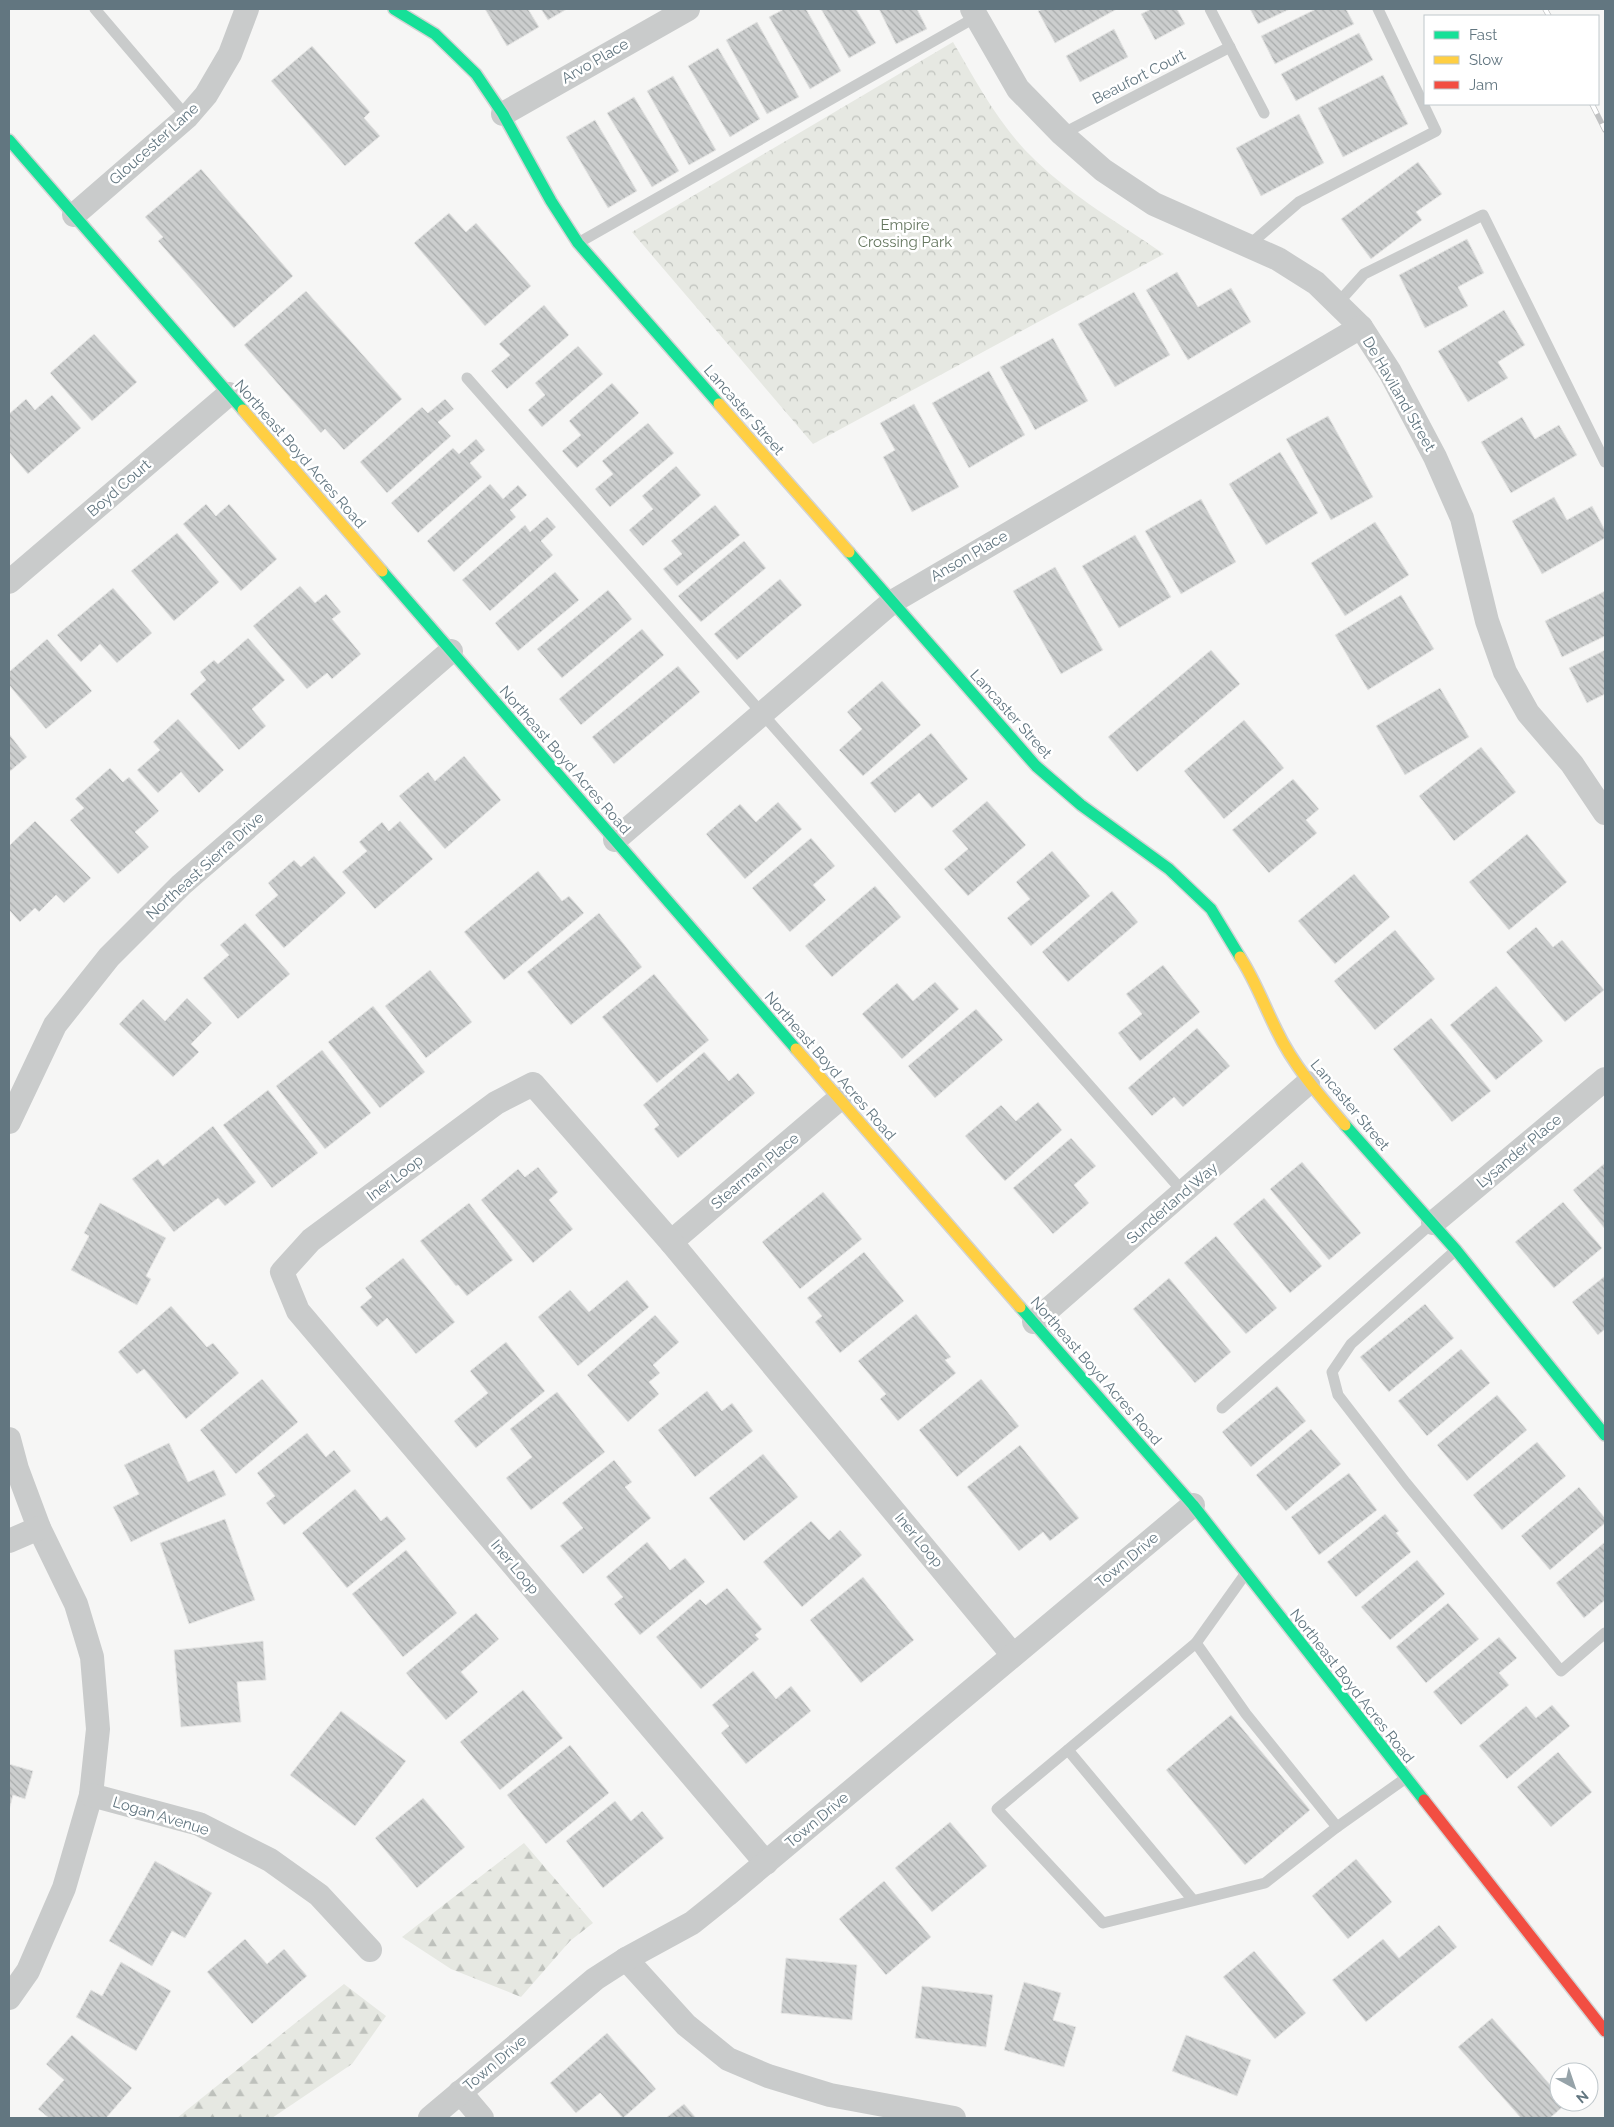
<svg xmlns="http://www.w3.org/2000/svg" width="1614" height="2127" font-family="Raleway,sans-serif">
<defs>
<pattern id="forest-firs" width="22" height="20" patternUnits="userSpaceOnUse" patternTransform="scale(1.25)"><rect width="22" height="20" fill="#e6e8e2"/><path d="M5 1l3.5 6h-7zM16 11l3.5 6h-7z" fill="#bec1bc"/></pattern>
<pattern id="park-crowns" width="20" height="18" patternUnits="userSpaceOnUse" patternTransform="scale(1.25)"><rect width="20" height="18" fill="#e6e8e2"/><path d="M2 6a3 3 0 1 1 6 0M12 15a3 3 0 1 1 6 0" fill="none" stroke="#bec1bc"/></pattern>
<pattern id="building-back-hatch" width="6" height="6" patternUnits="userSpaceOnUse" patternTransform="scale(1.25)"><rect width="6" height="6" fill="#cccece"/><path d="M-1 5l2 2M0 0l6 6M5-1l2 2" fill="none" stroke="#a9acac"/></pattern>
</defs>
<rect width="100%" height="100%" fill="#f6f6f5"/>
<!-- forest -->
<g fill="url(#forest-firs)">
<path d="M524,1843l69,80 -23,18 -49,56 -70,-28 -49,-32z"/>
<path d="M344,1984l42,32 -34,48 -80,54h-95z"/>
</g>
<!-- park -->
<path fill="url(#park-crowns)" d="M953,42c24,41 47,85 82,118 38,37 85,64 129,94l-351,190 -181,-212z"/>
<!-- building -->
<g fill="url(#building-back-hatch)" stroke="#e6e6e5">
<path d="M485,9h43l11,18 -32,19z"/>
<path d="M541,9h26l-19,11z"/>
<path d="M784,9h22l35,62 -31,18 -41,-72z"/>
<path d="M821,9h35l20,34 -27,15z"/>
<path d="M879,9h38l10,20 -31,15z"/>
<path d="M1043,9h74l-62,34 -17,-32z"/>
<path d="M1151,9h26l8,15 -30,16 -14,-26z"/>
<path d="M1250,9h40l-32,15z"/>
<path d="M1316,9h30l8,15 -79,40 -14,-28z"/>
<path d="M757,22l42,75 -32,17 -41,-74z"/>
<path d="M1114,29l14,28 -48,25 -14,-26z"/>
<path d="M1359,33l14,27 -77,41 -15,-27z"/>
<path d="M312,46l58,66 -6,6 16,18 -35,30 -74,-85z"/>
<path d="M718,48l42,71 -30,18 -42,-71z"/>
<path d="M1383,75l25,49 -65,33 -25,-49z"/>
<path d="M673,76l43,74 -27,15 -42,-74z"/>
<path d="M634,97l45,74 -27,16 -45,-74z"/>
<path d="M1299,114l25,49 -63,33 -25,-48z"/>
<path d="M595,120l42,71 -29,17 -42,-71z"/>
<path d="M1418,162l24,32 -26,18 6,8 -51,39 -30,-40z"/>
<path d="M201,169l92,107 -59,52 -76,-87 5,-4 -18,-20z"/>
<path d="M449,213l17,19 10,-9 55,63 -46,40 -71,-83z"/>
<path d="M1467,239l17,34 -26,14 10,19 -43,22 -26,-53z"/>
<path d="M1177,272l21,35 33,-19 20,34 -63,38 -42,-70z"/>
<path d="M306,291l96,108 -58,51 -19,-21 -4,4 -77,-88z"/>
<path d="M1134,292l36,63 -55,32 -37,-63z"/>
<path d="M544,305l25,30 -62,54 -16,-18 19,-16 -11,-11z"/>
<path d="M1504,310l21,35 -27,17 10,16 -40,24 -30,-51z"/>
<path d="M94,334l43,48 -45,39 -42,-48z"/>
<path d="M1053,338l35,63 -53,29 -35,-63z"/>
<path d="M578,346l25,28 -61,53 -14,-17 17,-15 -10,-12z"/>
<path d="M989,371l36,64 -56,33 -37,-65z"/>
<path d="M612,383l27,30 -62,55 -15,-17 19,-16 -12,-14z"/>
<path d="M52,395l29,33 -53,46 -19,-22v-38l17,-15 9,11z"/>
<path d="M445,399l9,10 -16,13 13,14 -64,57 -27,-31 62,-55 6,6z"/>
<path d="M914,404l45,83 -47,25 -29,-55 12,-7 -15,-27z"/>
<path d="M1328,416l45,81 -42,23 -45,-81z"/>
<path d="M1522,417l13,22 24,-14 18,30 -66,38 -30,-51z"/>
<path d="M648,423l26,30 -64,54 -15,-18 18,-15 -11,-13z"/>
<path d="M476,439l9,11 -15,13 12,14 -64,56 -27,-30 62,-55 6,6z"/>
<path d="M1280,452l38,61 -52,32 -37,-61z"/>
<path d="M676,466l25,29 -58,51 -14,-16 24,-21 -11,-13z"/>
<path d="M490,484l13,15 15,-14 9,10 -17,15 6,7 -62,55 -27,-31z"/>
<path d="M1554,497l13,23 25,-14 13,24v8l-63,36 -30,-53z"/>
<path d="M1201,499l35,63 -55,32 -36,-63z"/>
<path d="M206,504l10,12 13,-12 48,55 -36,32 -58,-67z"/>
<path d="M715,505l25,30 -63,51 -14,-17 19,-15 -11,-13z"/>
<path d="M547,517l9,10 -15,14 12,14 -63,56 -28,-31 63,-55 5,7z"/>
<path d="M1375,522l34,53 -64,41 -34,-53z"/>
<path d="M177,533l42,49 -45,39 -43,-50z"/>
<path d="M1135,535l36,62 -52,31 -37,-62z"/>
<path d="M744,541l22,27 -65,54 -23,-26z"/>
<path d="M1055,567l48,83 -42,24 -48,-83z"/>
<path d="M555,572l24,28 -61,51 -23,-28z"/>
<path d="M780,579l22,26 -65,55 -23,-26z"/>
<path d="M300,586l15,17 11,-9 15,18 -9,7 29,35 -29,25 -5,-6 -20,16 -54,-63z"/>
<path d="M113,588l39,45 -35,30 -17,-19 -19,18 -24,-27z"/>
<path d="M608,590l24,29 -70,59 -25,-29z"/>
<path d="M1605,591v45l-43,21 -17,-36z"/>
<path d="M1401,595l33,54 -66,41 -33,-55z"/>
<path d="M642,629l22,26 -83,70 -22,-26z"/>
<path d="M248,638l37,42 -33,29 14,17 -27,24 -49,-56 16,-14 -6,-8 14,-12 4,4z"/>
<path d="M47,639l45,52 -46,38 -37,-44v-13z"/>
<path d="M1211,650l29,34 -103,88 -29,-35z"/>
<path d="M1605,650v44l-18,9 -18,-35z"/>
<path d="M678,666l22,26 -86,72 -22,-27z"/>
<path d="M882,681l39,44 -58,51 -24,-26 23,-21 -15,-17z"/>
<path d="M1440,688l29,49 -64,38 -29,-49z"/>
<path d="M178,719l46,51 -25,23 -18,-21 -23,21 -21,-23 23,-20 -7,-8z"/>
<path d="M1244,720l40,48 -60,51 -40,-48z"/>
<path d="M931,733l37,46 -36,29 -13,-15 -24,20 -25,-30z"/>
<path d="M9,734l18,23 -18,15z"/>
<path d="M1481,747l35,45 -62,49 -35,-45z"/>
<path d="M464,756l37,44 -56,49 -46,-53 29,-24 7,9z"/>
<path d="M110,768l13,14 6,-5 30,34 -24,21 14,15 -31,27 -48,-54 14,-12 -9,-9z"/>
<path d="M1293,779l26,30 -13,11 11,13 -48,40 -37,-43z"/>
<path d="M987,801l39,44 -58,51 -24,-27 24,-20 -16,-18z"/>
<path d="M778,802l24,27 -57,50 -39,-45 34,-30 16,18z"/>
<path d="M35,821l56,57 -27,25 -8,-8 -17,17 -4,-4 -15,14 -11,-12v-64z"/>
<path d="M400,821l33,38 -58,50 -33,-37 25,-21 -8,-9 23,-20 7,9z"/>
<path d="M1527,834l40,48 -58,48 -40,-48z"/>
<path d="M811,838l24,28 -22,19 13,15 -36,32 -38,-44z"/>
<path d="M1052,851l38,45 -59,50 -24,-28 23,-19 -14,-17z"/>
<path d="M314,856l32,37 -62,55 -29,-33 23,-20 -10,-12 26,-23 7,7z"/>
<path d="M538,871l24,30 7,-5 15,17 -80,67 -40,-48z"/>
<path d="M1354,874l36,43 -55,47 -37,-43z"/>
<path d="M875,886l26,31 -69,60 -27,-31z"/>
<path d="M1112,891l26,31 -70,60 -26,-30z"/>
<path d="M599,913l43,54 -71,58 -44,-53z"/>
<path d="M245,923l45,51 -52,45 -35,-41 26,-23 -9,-10z"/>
<path d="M1536,927l17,20 9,-7 42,50 -39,32 -59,-70z"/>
<path d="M1395,930l40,49 -60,51 -41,-49z"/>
<path d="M1163,965l37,47 -60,49 -22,-28 24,-19 -16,-20z"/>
<path d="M430,970l42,52 -46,36 -41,-52z"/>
<path d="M654,974l55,66 -52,43 -55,-66z"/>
<path d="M935,982l24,27 -57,50 -40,-45 35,-31 16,18z"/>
<path d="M1496,986l47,55 -47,39 -46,-55z"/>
<path d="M187,998l25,25 -21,21 8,8 -26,25 -54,-53 24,-25 22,22z"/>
<path d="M373,1006l52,66 -45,36 -52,-66z"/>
<path d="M976,1009l27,31 -68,58 -27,-32z"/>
<path d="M1431,1018l60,73 -39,31 -59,-73z"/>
<path d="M1197,1028l33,38 -47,41 -9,-10 -22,19 -24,-28z"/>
<path d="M322,1050l49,63 -46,36 -49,-63z"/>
<path d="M704,1052l25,29 9,-8 17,20 -77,65 -24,-29 5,-4 -16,-20z"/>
<path d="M268,1090l50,63 -46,35 -49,-63z"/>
<path d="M1038,1102l24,28 -57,51 -40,-45 36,-31 15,16z"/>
<path d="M213,1126l43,56 -31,24 -7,-8 -44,34 -42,-53 26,-20 5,7z"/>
<path d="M1071,1138l25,28 -22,19 15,18 -36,31 -40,-46z"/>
<path d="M1302,1162l59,71 -32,27 -59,-71z"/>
<path d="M1605,1163v66l-32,-39z"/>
<path d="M538,1167l20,25 -9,8 24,29 -40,34 -52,-63 37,-31 7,8z"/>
<path d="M823,1192l39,47 -62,50 -38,-47z"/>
<path d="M1264,1198l58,68 -32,27 -57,-69z"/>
<path d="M1563,1202l39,46 -48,40 -39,-46z"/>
<path d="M100,1203l66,35 -20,38 5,3 -14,26 -66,-35 18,-34 -5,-3z"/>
<path d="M469,1203l44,57 -46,36 -9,-11 -2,1 -36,-45z"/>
<path d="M1216,1236l61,72 -31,26 -62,-71z"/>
<path d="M864,1252l40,49 -64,52 -25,-31 7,-6 -15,-18z"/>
<path d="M403,1258l52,64 -39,32 -29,-36 -10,9 -17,-20 12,-10 -7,-9z"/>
<path d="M1605,1276v53l-7,6 -26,-33z"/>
<path d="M1169,1278l62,74 -36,31 -62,-74z"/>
<path d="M627,1280l22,27 -71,59 -40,-49 32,-27 19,22z"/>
<path d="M1425,1304l29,34 -65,54 -29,-35z"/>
<path d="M171,1306l36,41 6,-4 26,30 -53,46 -42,-50 -7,5 -19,-22z"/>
<path d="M916,1314l35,43 -6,3 11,13 -58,48 -18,-22 6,-5 -28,-33z"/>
<path d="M655,1315l24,27 -26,23 7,8 -11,9 10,12 -31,28 -41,-47z"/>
<path d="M506,1342l39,49 -69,57 -22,-27 34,-28 -18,-22z"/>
<path d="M1461,1349l29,34 -63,53 -29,-35z"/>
<path d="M262,1379l36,43 -62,52 -36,-44z"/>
<path d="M981,1379l38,47 -62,51 -38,-47z"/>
<path d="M1277,1386l29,35 -55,46 -29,-35z"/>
<path d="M707,1391l15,20 10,-8 21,28 -58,46 -37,-47z"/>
<path d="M557,1392l48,60 -74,58 -25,-32 26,-21 -22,-28z"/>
<path d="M1497,1395l30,35 -60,51 -30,-36z"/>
<path d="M1311,1429l30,35 -55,47 -30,-36z"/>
<path d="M307,1433l19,24 8,-7 17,21 -67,54 -18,-22 9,-7 -18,-23z"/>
<path d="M1537,1442l29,34 -64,54 -29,-35z"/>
<path d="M169,1443l19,39 26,-12 12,25 -95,47 -18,-35 26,-13 -15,-29z"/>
<path d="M1020,1445l59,73 -29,23 -7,-9 -24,19 -52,-64z"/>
<path d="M763,1454l35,43 -54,44 -35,-43z"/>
<path d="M614,1460l18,22 -7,5 26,31 -68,56 -23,-28 23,-18 -21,-25z"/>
<path d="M1349,1473l28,37 -58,45 -28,-38z"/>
<path d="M1579,1487l26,31v5l-55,47 -29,-34z"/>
<path d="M355,1489l26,32 6,-5 19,23 -59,49 -45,-55z"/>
<path d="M1385,1514l14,17 -3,2 15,19 -55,45 -29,-35z"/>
<path d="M225,1519l30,81 -66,24 -29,-81z"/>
<path d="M811,1521l18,19 11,-10 22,25 -60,52 -39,-45z"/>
<path d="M647,1542l23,28 15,-12 20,24 -65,53 -26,-31 9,-7 -17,-20z"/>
<path d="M1605,1542v58l-21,18 -28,-35z"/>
<path d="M406,1550l51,63 -54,44 -51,-63z"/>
<path d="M1417,1560l28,34 -55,46 -29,-33z"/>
<path d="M863,1577l51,63 -53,43 -51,-63z"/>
<path d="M727,1588l35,41 -7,6 4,4 -58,50 -45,-52 44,-38 6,6z"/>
<path d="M1448,1603l31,36 -53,44 -30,-36z"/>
<path d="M476,1613l23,26 -38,33 17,20 -32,28 -40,-47z"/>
<path d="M1499,1637l18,21 -18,15 10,12 -48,40 -28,-33z"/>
<path d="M263,1641l3,39 -29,2 4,40 -60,5 -7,-77z"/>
<path d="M753,1671l23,28 15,-13 20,25 -65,53 -25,-31 8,-7 -17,-21z"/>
<path d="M523,1690l40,48 -63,52 -40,-48z"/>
<path d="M1552,1705l18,21 -63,53 -28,-33 47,-40 10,12z"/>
<path d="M341,1711l65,50 -51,65 -65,-51z"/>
<path d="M1231,1715l79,95 -65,55 -79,-95z"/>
<path d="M570,1745l39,48 -63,51 -39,-49z"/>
<path d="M1558,1752l34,40 -41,35 -34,-40z"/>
<path d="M9,1764l24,7 -8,28 -12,-4 -4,15z"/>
<path d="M423,1798l42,49 -48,41 -42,-50z"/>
<path d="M615,1801l16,20 11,-10 22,27 -61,50 -37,-47z"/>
<path d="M950,1822l37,44 -55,46 -37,-44z"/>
<path d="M1356,1859l36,43 -44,37 -36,-43z"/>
<path d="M155,1861l57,32 -27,45 -13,-7 -20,35 -43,-25z"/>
<path d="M884,1881l47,56 -45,38 -47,-56z"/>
<path d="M1439,1925l18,22 -91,75 -34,-42 51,-41 16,19z"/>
<path d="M245,1939l22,25 17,-15 23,27 -55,48 -45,-52z"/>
<path d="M1254,1951l52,62 -31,26 -52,-62z"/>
<path d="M786,1958l71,7 -5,55 -71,-7z"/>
<path d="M121,1962l50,29 -35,60 -60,-34 15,-27 11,6z"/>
<path d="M1024,1982l37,11 -8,27 23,7 -12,40 -60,-17z"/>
<path d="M922,1986l71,9 -7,52 -71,-9z"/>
<path d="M1492,2018l67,77v7l8,1 -17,15h-29l-63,-71z"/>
<path d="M607,2033l49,56 -33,29 -23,-25 -24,20 -26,-30z"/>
<path d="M72,2035l60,53 -26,30h-57l-11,-9 26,-29 -18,-16z"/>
<path d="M1186,2035l65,25 -14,36 -65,-25z"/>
<path d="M684,2104l12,14h-30z"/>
</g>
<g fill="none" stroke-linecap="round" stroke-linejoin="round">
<defs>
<g id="fast">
<path d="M394,9l41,25 41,40 27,40 48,87 27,42 141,161"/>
<path d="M9,140l234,270"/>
<path d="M849,552l187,214 45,39 88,64 42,40 29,48"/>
<path d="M382,571l414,478"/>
<path d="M1345,1125l111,125 149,185"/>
<path d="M1020,1307l173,198 231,295"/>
</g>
<g id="slow">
<path d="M719,404l130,148"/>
<path d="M243,410l139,161"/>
<path d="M1240,957c15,23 24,48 36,72 17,36 43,66 69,96"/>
<path d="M796,1049l224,258"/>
</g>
<path id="jam" d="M1424,1800l181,231"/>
</defs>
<!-- fast casing -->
<use href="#fast" stroke="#d2d3d3" stroke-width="14"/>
<!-- slow casing -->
<use href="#slow" stroke="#d2d3d3" stroke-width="14"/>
<!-- jam casing -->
<use href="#jam" stroke="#d2d3d3" stroke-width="14"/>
<!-- lane -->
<g stroke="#c9cbcb" stroke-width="11">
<path d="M95,9l92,108"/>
<path d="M1210,9l54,104"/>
<path d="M1062,134l168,-87"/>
<path d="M578,243l398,-226"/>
<path d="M1248,246l51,-44 137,-71 -58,-122"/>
<path d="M1338,303l26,-29 119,-59 122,247"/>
<path d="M467,378l717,815"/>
<path d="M1456,1250l-105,94 -19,28 6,23 68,88 155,188 44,-38"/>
<path d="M1222,1408l210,-185"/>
<path d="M1246,1573l-50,70 -199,166 106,114 162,-40 72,-56 69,-49"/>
<path d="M1196,1643l50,71 91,113"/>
<path d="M1068,1750l125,150"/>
</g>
<!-- street -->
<g stroke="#c9cbcb" stroke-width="24">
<path d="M972,9l46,80 44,45 41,36 51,34 124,55 38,24 45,44 29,45 45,85 27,61 25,103 18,51 23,41 44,51 33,49"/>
<path d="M503,114l185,-105"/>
<path d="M74,215l113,-98 19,-22 24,-41 17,-45"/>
<path d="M9,582l220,-188"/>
<path d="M615,840l277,-238 469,-275"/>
<path d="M9,1122l46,-97 54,-68 72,-72 270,-234"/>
<path d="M1433,1223l172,-144"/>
<path d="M671,1242l168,-143"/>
<path d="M1034,1322l274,-239"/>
<path d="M9,1439l8,30 22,59 37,76 16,53 6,72 -7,66 -27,93 -36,83 -19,27"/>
<path d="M9,1541l30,-13"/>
<path d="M91,1795l108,29 71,36 49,35 51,55"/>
<path d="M766,1863l-468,-552 -16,-39 29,-32 185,-137 37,-19 138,158 342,413"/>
<path d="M626,1959l60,66 42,34 40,17 62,19 124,23"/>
<path d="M460,2092l22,26"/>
<path d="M430,2118l165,-139 31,-20 66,-36 35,-28 466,-390"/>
</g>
<!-- fast -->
<use href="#fast" stroke="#16e098" stroke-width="11"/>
<!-- slow -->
<use href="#slow" stroke="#ffcf43" stroke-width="11"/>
<!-- jam -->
<use href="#jam" stroke="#f24e42" stroke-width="11"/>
<defs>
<g id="rail">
<path d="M1545,9l4,7"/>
<path d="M1592,104l13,26"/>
</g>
</defs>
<!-- rail casing -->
<use href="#rail" stroke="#c0c1c2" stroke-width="5.5"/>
<!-- rail -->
<use href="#rail" stroke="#fff" stroke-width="4" stroke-dasharray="11" stroke-linecap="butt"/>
</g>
<g text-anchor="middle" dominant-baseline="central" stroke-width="5" stroke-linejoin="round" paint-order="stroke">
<!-- street labels -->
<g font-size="15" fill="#627680" stroke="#fff">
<text transform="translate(595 61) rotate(-30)">Arvo Place</text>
<text transform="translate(1139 77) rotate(-27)">Beaufort Court</text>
<text transform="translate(154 144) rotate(-42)">Gloucester Lane</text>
<text transform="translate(1399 394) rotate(60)">De Haviland Street</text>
<text transform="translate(744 410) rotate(49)">Lancaster Street</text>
<text transform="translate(300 454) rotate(49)">Northeast Boyd Acres Road</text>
<text transform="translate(119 488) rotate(-41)">Boyd Court</text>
<text transform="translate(969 556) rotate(-30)">Anson Place</text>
<text transform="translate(1011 714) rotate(48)">Lancaster Street</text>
<text transform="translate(565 760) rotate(49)">Northeast Boyd Acres Road</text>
<text transform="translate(205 866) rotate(-42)">Northeast Sierra Drive</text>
<text transform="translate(830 1066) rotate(49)">Northeast Boyd Acres Road</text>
<text transform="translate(1350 1105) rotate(50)">Lancaster Street</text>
<text transform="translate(1519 1151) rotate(-40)">Lysander Place</text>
<text transform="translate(755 1171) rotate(-40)">Stearman Place</text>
<text transform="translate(395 1178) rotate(-37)">Iner Loop</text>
<text transform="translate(1172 1203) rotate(-41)">Sunderland Way</text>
<text transform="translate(1096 1371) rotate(49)">Northeast Boyd Acres Road</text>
<text transform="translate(919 1540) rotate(50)">Iner Loop</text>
<text transform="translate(1127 1560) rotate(-40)">Town Drive</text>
<text transform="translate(515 1567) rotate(50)">Iner Loop</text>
<text transform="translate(1352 1686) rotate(52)">Northeast Boyd Acres Road</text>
<text transform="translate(161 1816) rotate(17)">Logan Avenue</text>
<text transform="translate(817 1820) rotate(-40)">Town Drive</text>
<text transform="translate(495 2063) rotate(-40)">Town Drive</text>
</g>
<!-- park labels -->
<g font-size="15" fill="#677861" stroke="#fff">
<text x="905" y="225">Empire<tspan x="905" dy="17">Crossing Park</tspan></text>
</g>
</g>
<!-- border -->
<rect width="1614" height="2127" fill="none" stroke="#627680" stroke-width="20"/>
<!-- legend -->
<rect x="1424" y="15" width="175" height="90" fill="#ffffff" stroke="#c0c8cc"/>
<rect x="1434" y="31" width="25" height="8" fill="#16e098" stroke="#c0c8cc"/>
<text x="1469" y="40" font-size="15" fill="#627680">Fast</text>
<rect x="1434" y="56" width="25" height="8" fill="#ffcf43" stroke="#c0c8cc"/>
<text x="1469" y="65" font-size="15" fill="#627680">Slow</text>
<rect x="1434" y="81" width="25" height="8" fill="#f24e42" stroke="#c0c8cc"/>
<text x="1469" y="90" font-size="15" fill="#627680">Jam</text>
<!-- north arrow -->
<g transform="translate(1574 2087) rotate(140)"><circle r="24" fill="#ffffff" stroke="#c0c8cc"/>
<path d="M0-4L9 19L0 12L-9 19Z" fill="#96a3a9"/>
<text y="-8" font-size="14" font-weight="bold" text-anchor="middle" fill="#627680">N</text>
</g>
</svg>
